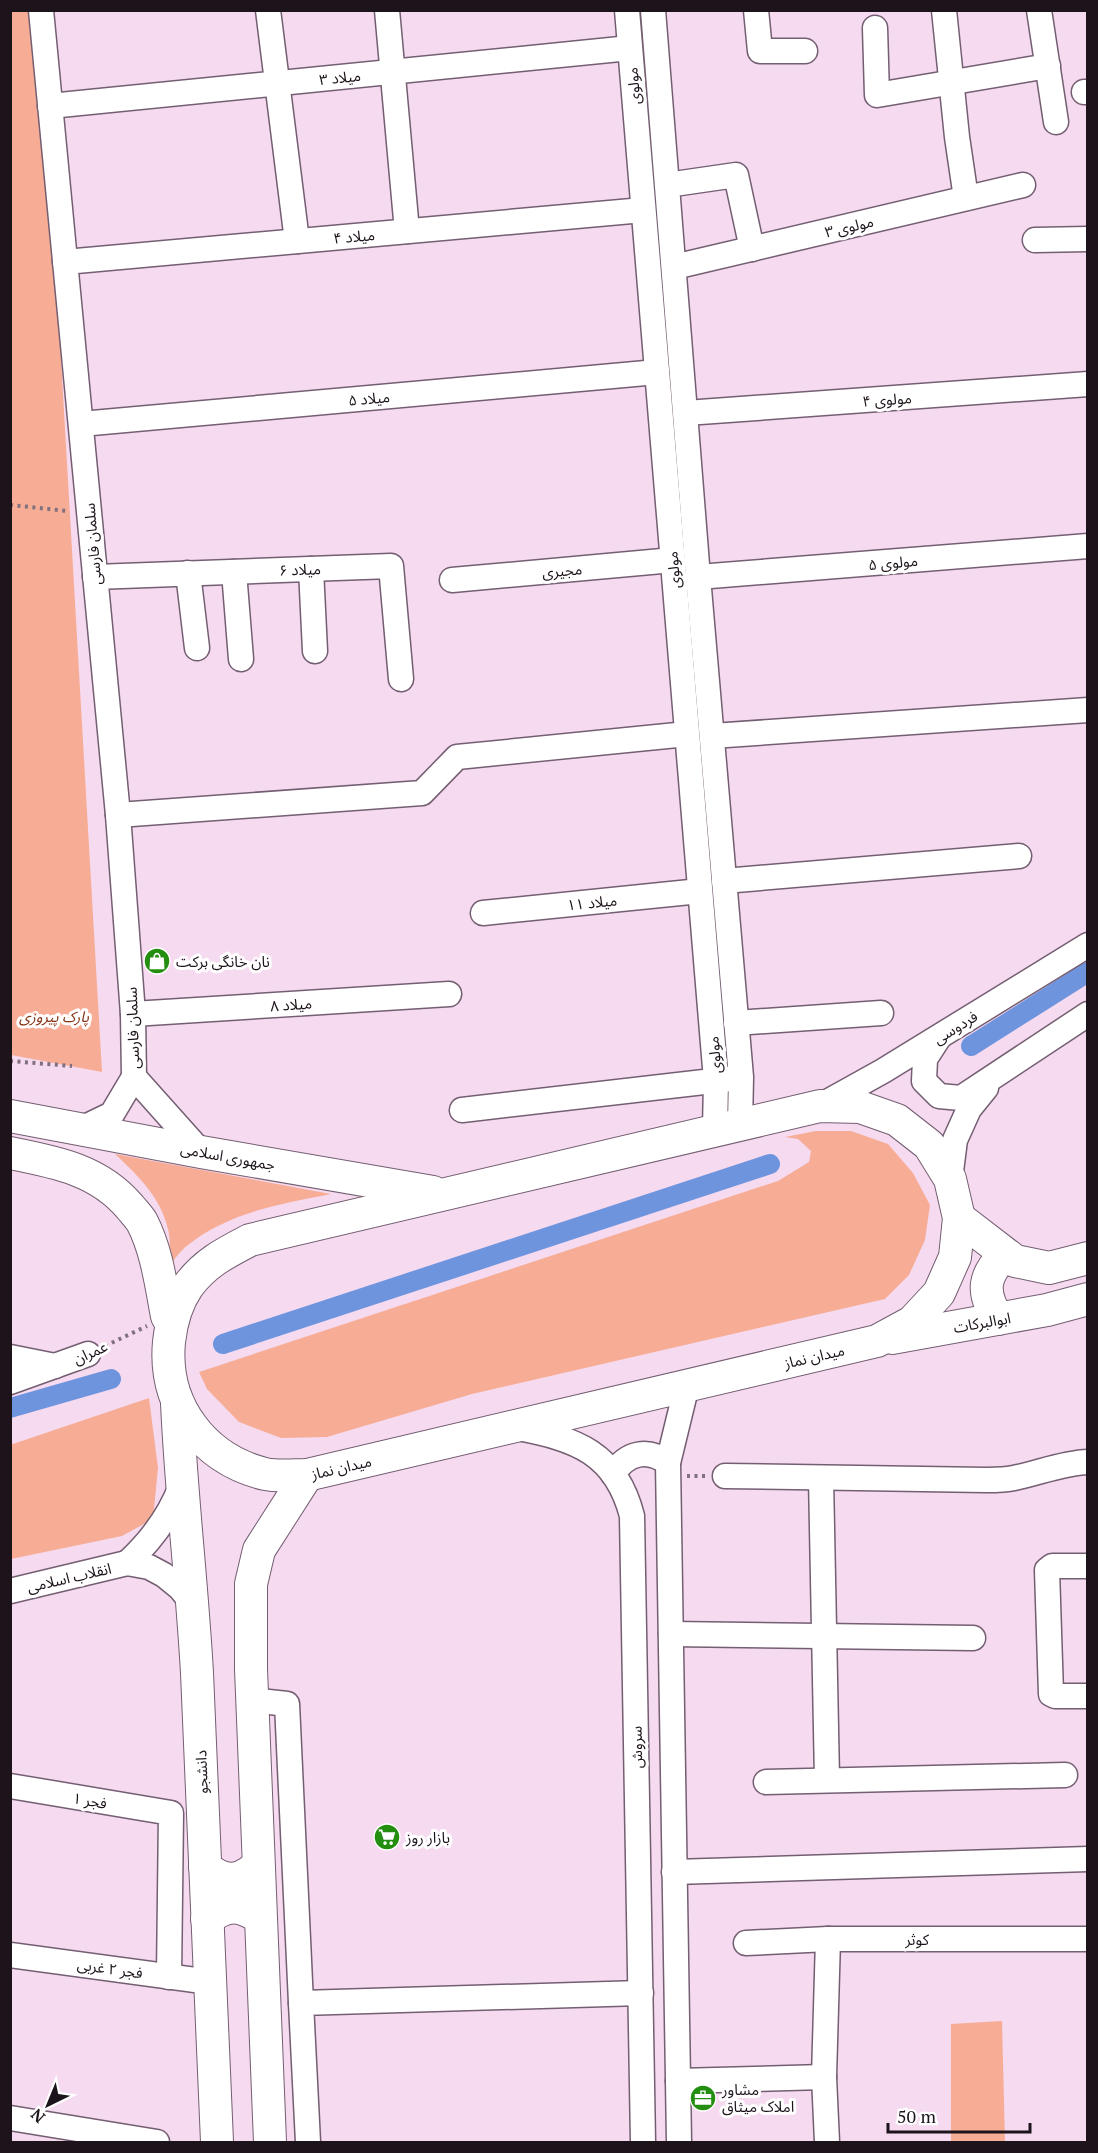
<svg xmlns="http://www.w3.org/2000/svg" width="1098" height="2153" font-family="'PT Serif','Noto Sans Arabic',serif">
<rect width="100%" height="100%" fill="#f5daf0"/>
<!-- green -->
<g fill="#f7ad95">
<path d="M10,11h31l61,1061 -91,-17z"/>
<path d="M816,1131h35l37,13 25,29 17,32 -5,35 -16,35 -24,24 -413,95 -145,43 -46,1 -42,-16 -32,-33 -8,-17 579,-191 31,-19 2,-11 -13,-12 -13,-2z"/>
<path d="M115,1154l216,40c-50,10 -102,18 -143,51 -7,5 -13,14 -19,21 0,-12 2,-26 -1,-37 -8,-33 -30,-53 -53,-75z"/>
<path d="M149,1398l9,70 -5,51 -31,17 -111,23 -1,-114z"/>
<path d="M1002,2021l3,121h-54v-118z"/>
</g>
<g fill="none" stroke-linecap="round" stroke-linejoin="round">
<!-- canal -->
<g stroke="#6f94de" stroke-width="20">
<path d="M971,1046l117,-74"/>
<path d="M223,1344l547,-180"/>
<path d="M10,1408l101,-29"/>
</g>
<defs>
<g id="minor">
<path d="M41,10l77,805 15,199 1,63"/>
<path d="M268,10l29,231"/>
<path d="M387,10l20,221"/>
<path d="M627,10l89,1070 -1,50"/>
<path d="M653,10l45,567 43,500 -1,47"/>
<path d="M756,10l4,41h45"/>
<path d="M944,10l13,127 9,61"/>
<path d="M1039,10l17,112"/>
<path d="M875,28l2,67 171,-29"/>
<path d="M1084,92h4"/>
<path d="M50,106l580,-58"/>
<path d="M667,185l69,-10 16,74"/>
<path d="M1035,240l53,-1"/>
<path d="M65,262l578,-52"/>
<path d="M674,267l349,-82"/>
<path d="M686,413l402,-29"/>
<path d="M81,424l576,-52"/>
<path d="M311,569l4,82"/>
<path d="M234,572l7,87"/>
<path d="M188,573l9,75"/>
<path d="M95,577l296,-11 10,113"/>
<path d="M698,577l390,-31"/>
<path d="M452,580l221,-20"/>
<path d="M712,736l376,-26"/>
<path d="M118,815l304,-22 35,-36 230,-23"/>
<path d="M724,881l295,-25"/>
<path d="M483,913l217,-22"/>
<path d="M133,1014l316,-20"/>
<path d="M736,1023l145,-10"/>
<path d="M938,1039l-13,20 -1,22 15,15 22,2 127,-84"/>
<path d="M134,1077l67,75"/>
<path d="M820,1106l63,-35 205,-126"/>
<path d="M462,1110l268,-31"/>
<path d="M81,1129l31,-15 22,-37"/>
<path d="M950,1179l5,-39 14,-31 17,-21"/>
<path d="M10,1357l45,9"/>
<path d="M10,1382l78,-28"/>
<path d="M518,1428c58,11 98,25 114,88l11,626"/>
<path d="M613,1474c14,-22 35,-26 55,-11"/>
<path d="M725,1476l261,4c9,0 19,0 28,-2 25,-5 48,-15 74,-16"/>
<path d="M821,1478l6,301"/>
<path d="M127,1563c24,-22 42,-46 54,-77"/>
<path d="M1088,1566h-36l-5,4 4,124 4,2h33"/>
<path d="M10,1591l117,-28 22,4 15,8 16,13 13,16"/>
<path d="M671,1634l302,4"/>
<path d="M252,1700l35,4 14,299"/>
<path d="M766,1782l299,-7"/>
<path d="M10,1786l161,27 -2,164"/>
<path d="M674,1872l414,-13"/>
<path d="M746,1943l82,-4h260"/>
<path d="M10,1955l200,27"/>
<path d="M678,2081l146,-4"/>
<path d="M10,2118l147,24"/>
<path d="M308,2142l-7,-139 340,-10"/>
<path d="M679,2142l-11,-679 19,-78"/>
<path d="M827,2142l-3,-65 4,-138"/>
</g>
<g id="major">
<path d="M820,1106l40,1 37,13 32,25 21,34 9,39 -4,39 -16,36 -27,29 -35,19 -570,134c-13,0 -29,2 -42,-1 -61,-15 -102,-68 -96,-132 2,-18 8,-40 19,-56 17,-23 37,-33 62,-46z"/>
<path d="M10,1116l191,36 232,40"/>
<path d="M10,1153c46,9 89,17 120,54 4,5 9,10 12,15 15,29 19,63 25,94l4,7"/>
<path d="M959,1218l56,43 34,7 39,-10"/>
<path d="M998,1319c-17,-27 -15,-43 7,-65"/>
<path d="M892,1338l155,-28 41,-11"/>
<path d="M177,1403c4,90 15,180 20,270l20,469"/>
<path d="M205,1867c20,16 34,16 53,-2"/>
<path d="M207,1919c21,-15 32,-15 53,-1"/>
<path d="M270,2142l-19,-473v-85l8,-34 48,-75"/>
</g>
</defs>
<!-- minor casing -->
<use href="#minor" stroke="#745e71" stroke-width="27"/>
<!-- major casing -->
<use href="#major" stroke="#745e71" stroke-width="34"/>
<!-- path -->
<g stroke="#81707e" stroke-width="4" stroke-dasharray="3 4.5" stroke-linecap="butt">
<path d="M10,505l58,6"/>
<path d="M10,1061l62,5"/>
<path d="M105,1346l42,-20"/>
<path d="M687,1476h19"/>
</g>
<!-- minor -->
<use href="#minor" stroke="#fff" stroke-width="24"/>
<!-- major -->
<use href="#major" stroke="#fff" stroke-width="32"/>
</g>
<!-- icons -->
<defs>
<symbol id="shop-disc" viewBox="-11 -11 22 22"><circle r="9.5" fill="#248e10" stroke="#fff"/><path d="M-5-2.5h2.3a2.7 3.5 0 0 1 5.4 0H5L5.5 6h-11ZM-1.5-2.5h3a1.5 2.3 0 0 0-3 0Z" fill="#fff"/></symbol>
<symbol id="supermarket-disc" viewBox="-11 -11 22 22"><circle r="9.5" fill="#248e10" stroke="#fff"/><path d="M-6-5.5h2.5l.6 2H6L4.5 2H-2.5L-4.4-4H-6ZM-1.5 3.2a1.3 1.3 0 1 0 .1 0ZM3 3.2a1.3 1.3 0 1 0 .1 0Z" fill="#fff"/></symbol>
<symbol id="office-disc" viewBox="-11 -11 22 22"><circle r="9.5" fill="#248e10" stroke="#fff"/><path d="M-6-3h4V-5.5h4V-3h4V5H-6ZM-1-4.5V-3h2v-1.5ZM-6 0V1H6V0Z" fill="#fff"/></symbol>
</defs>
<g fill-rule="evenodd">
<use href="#shop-disc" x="142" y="946" width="30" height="30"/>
<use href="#supermarket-disc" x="372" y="1822" width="30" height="30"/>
<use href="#office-disc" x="688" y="2083" width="30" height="30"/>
</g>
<g text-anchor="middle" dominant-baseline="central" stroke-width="6" stroke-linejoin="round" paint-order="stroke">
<!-- street labels -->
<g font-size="15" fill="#1c131b" stroke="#fff">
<text transform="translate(340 77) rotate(-6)">میلاد ۳</text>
<text transform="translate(633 86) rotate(-95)">مولوی</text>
<text transform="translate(849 226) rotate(-13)">مولوی ۳</text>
<text transform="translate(354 236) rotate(-5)">میلاد ۴</text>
<text transform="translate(369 398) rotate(-5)">میلاد ۵</text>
<text transform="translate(887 399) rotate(-4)">مولوی ۴</text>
<text transform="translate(92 544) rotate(-95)">سلمان فارسی</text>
<text transform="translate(893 562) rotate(-5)">مولوی ۵</text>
<text transform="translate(300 569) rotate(-2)">میلاد ۶</text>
<text transform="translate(562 570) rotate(-5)">مجیری</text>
<text transform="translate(673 570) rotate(-95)">مولوی</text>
<text transform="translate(592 902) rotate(-6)">میلاد ۱۱</text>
<text transform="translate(291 1004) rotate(-4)">میلاد ۸</text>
<text transform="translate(955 1027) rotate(-32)">فردوسی</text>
<text transform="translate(132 1028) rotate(-92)">سلمان فارسی</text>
<text transform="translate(714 1055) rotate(-95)">مولوی</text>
<text transform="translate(228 1156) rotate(10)">جمهوری اسلامی</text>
<text transform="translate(982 1322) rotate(-10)">ابوالبرکات</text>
<text transform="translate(90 1352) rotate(-24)">عمران</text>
<text transform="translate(814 1356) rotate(-13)">میدان نماز</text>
<text transform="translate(341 1467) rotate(-13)">میدان نماز</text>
<text transform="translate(69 1577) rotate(-13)">انقلاب اسلامی</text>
<text transform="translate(636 1747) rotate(-91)">سروش</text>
<text transform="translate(201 1772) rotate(-92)">دانشجو</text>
<text transform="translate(90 1800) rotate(10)">فجر ۱</text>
<text x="917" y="1939">کوثر</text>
<text transform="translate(110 1968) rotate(8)">فجر ۲ غربی</text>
</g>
<!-- poi labels -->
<g font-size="15" fill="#1c131b" stroke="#fff" text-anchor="start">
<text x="176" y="961">نان خانگی برکت</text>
<text x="406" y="1837">بازار روز</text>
<text x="722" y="2089">مشاور<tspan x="722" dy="17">املاک میثاق</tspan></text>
</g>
<!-- park labels -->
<g font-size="15" font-style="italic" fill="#853416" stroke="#fff">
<text x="54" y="1016">پارک پیروزی</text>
</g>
</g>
<!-- border -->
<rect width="1098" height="2153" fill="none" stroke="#1c131b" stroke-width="24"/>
<!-- north arrow -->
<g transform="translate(48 2105) rotate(223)" stroke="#ffffff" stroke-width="4.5" paint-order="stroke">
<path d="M0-4.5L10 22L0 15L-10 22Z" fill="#1c131b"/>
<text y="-9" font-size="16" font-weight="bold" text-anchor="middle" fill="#1c131b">N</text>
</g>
<!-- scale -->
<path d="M888 2123v9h142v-9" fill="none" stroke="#1c131b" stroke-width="3"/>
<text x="897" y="2123" font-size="18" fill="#1c131b" stroke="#ffffff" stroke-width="4.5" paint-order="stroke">50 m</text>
</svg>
